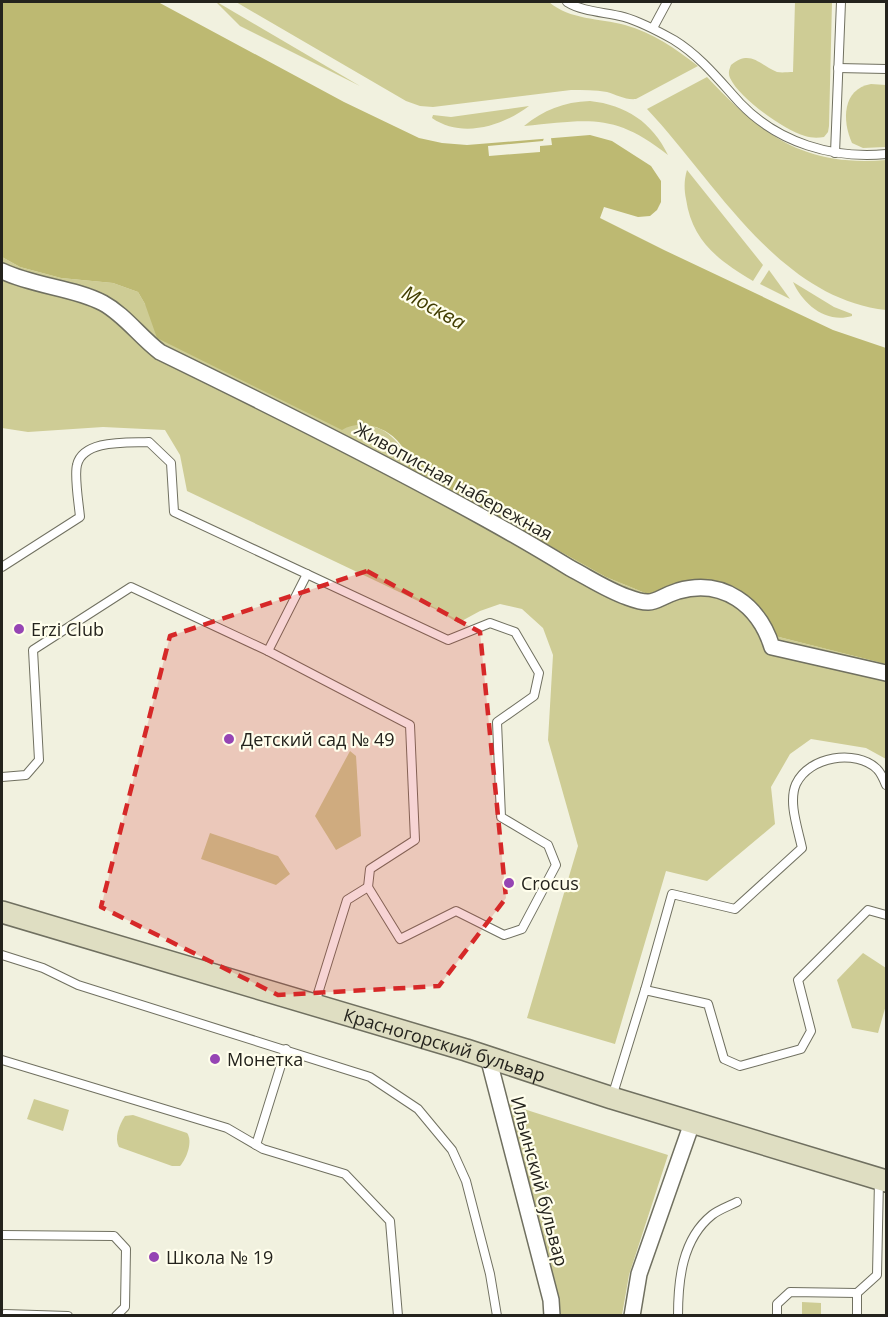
<svg xmlns="http://www.w3.org/2000/svg" width="888" height="1317" font-family="'Open Sans',sans-serif">
<rect width="100%" height="100%" fill="#f1f1df"/>
<!-- green -->
<g fill="#cecc95">
<path d="M216,2h1l143,84 -120,-60z"/>
<path d="M236,2h313c21,18 50,16 76,23 28,8 50,23 73,41l-62,33c-11,1 -19,-4 -29,-7 -12,-2 -24,-2 -36,-2l-138,17 -13,-1 -14,-5z"/>
<path d="M795,2h37l-3,124 -1,6 -4,5c-6,1 -13,1 -19,-1 -21,-6 -65,-37 -75,-58 -2,-5 -1,-8 1,-13 20,-16 28,0 46,7 5,1 11,0 16,0z"/>
<path d="M707,77c55,58 96,90 179,83v150c-108,-12 -171,-129 -239,-201z"/>
<path d="M871,84l15,1v62l-23,1 -11,-5c-10,-22 -10,-54 19,-59z"/>
<path d="M590,101c36,4 62,21 78,54 -54,-43 -80,-35 -144,-29 20,-16 39,-24 66,-25z"/>
<path d="M529,106c-26,20 -67,33 -97,12l1,-3 18,2z"/>
<path d="M687,170l76,95 -10,16c-35,-21 -61,-40 -67,-82 -2,-10 -2,-19 1,-29z"/>
<path d="M2,257l18,10 41,11 52,5 25,9 7,12 203,122c30,-7 54,12 61,41l197,110 44,18c51,-30 103,-17 125,41l111,28v95l-20,-11 -55,-9 -21,15 -19,33 4,37 -68,57 -41,-10 -51,173 -88,-26 51,-172 -30,-106 5,-85 -10,-27 -21,-19 -22,-5 -20,7 -22,12 -21,-13 -250,-119 -7,-36 -15,-25 -62,-3 -75,5 -26,-4z"/>
<path d="M769,270l21,29 -30,-15z"/>
<path d="M793,282l41,25 18,7v2c-26,8 -49,-12 -59,-34z"/>
<path d="M350,751l6,5 5,80 -25,14 -21,-34z"/>
<path d="M210,833l68,23 12,18 -14,11 -75,-26z"/>
<path d="M863,953l23,15v37l-8,28 -26,-5 -15,-48z"/>
<path d="M34,1099l35,11 -6,21 -36,-12z"/>
<path d="M508,1104l160,51 -39,120 -7,40h-63z"/>
<path d="M133,1115l54,18c6,8 0,25 -7,33h-8l-53,-19c-5,-9 0,-22 6,-31z"/>
<path d="M802,1302l19,1v12h-19z"/>
</g>
<!-- water -->
<path fill="#bdb972" d="M2,2h156l186,100 75,36 23,5 25,2 123,-10 22,6 39,25 10,15v21l-4,8 -7,6 -12,1 -34,-10 -4,11 64,32 169,80 53,18v316l-111,-28c-22,-58 -74,-71 -125,-41l-44,-18 -198,-110c-1,-7 -2,-14 -5,-19 -12,-20 -41,-30 -61,-18l-185,-92 -12,-34 -7,-12 -25,-9 -52,-5 -41,-11 -18,-10z"/>
<!-- pier -->
<path fill="#f1f1df" d="M544,138h7l1,7 -12,1v6l-51,4 -1,-10 55,-5z"/>
<g fill="none" stroke-linecap="round" stroke-linejoin="round">
<defs>
<g id="lane">
<path d="M567,2c16,10 38,10 57,15 17,5 34,14 50,23 26,16 45,40 66,63 38,40 93,56 146,51"/>
<path d="M653,28l14,-26"/>
<path d="M838,68l48,1"/>
<path d="M835,153l6,-151"/>
<path d="M2,567l78,-50c-1,-12 -6,-41 -3,-52 6,-26 51,-22 72,-23l22,21 3,49 274,128 42,-17 25,9 24,41 -5,23 -37,26 4,95 47,28 8,20 -34,64 -18,6 -48,-24 -56,28 -32,-52 -21,13 -32,103"/>
<path d="M268,651l39,-77"/>
<path d="M2,777l24,-2 13,-15 -6,-110 98,-63 137,64 142,74 5,115 -45,29 -2,18"/>
<path d="M2,955l41,13 35,17 292,92 48,32 34,41 14,31 24,93 7,42"/>
<path d="M645,990l27,-96 63,15 67,-61c-4,-19 -14,-46 -6,-64 13,-28 60,-35 81,-15 4,4 7,11 9,16"/>
<path d="M2,1060l225,68 36,21 82,25 45,47 8,95"/>
<path d="M612,1097l33,-107 63,14 16,55 16,7 61,-17 10,-18 -13,-51 70,-70 18,5"/>
<path d="M256,1145l30,-96"/>
<path d="M2,1235l112,1 12,13 -1,58 -9,9"/>
<path d="M5,1314l63,2"/>
<path d="M678,1316c0,-36 4,-77 34,-101 6,-5 17,-9 25,-13"/>
<path d="M777,1316v-12l13,-12 67,1 20,-18 2,-95"/>
<path d="M857,1316v-23"/>
</g>
<g id="street">
<path d="M2,271c31,15 73,17 101,32 22,12 37,34 57,49 109,53 217,107 324,166 29,16 58,33 86,50 19,10 37,22 57,29 29,11 26,2 51,-6 45,-13 81,14 94,56l114,26"/>
<path d="M488,1057l63,243 1,16"/>
<path d="M632,1316l7,-42 53,-151"/>
</g>
<g id="secondary">
<path id="s1" d="M2,912l464,138 146,48 274,83"/>
</g>
</defs>
<!-- lane casing -->
<use href="#lane" stroke="#707060" stroke-width="10"/>
<!-- street casing -->
<use href="#street" stroke="#707060" stroke-width="18"/>
<!-- secondary casing -->
<use href="#secondary" stroke="#707060" stroke-width="24"/>
<!-- lane -->
<use href="#lane" stroke="#fff" stroke-width="8"/>
<!-- street -->
<use href="#street" stroke="#fff" stroke-width="15"/>
<!-- secondary -->
<use href="#secondary" stroke="#dfdec2" stroke-width="21"/>
</g>
<!-- marked area -->
<path fill="#d62828" fill-opacity="0.2" stroke="#d62828" stroke-width="4.5" stroke-dasharray="12 8" stroke-linejoin="round" d="M367,571l113,61 26,266 -67,88 -161,9 -177,-88 69,-271z"/>
<!-- markers -->
<g fill="#9645b4" stroke="#fffeec" stroke-width="2">
<circle cx="19" cy="629" r="6"/>
<circle cx="229" cy="739" r="6"/>
<circle cx="509" cy="883" r="6"/>
<circle cx="215" cy="1059" r="6"/>
<circle cx="154" cy="1257" r="6"/>
</g>
<g text-anchor="middle" dominant-baseline="central" stroke-width="4.5" stroke-linejoin="round" paint-order="stroke">
<!-- street labels -->
<g font-size="18" fill="#24231d" stroke="#fffeec">
<text transform="translate(454 481) rotate(29)">Живописная набережная</text>
<text stroke="none"><textPath href="#s1" startOffset="462">Красногорский бульвар</textPath></text>
<text transform="translate(540 1181) rotate(75)">Ильинский бульвар</text>
</g>
<!-- poi labels -->
<g font-size="18" fill="#24231d" stroke="#fffeec" text-anchor="start">
<text x="31" y="629">Erzi Club</text>
<text x="241" y="739">Детский сад № 49</text>
<text x="521" y="883">Crocus</text>
<text x="227" y="1059">Монетка</text>
<text x="166" y="1257">Школа № 19</text>
</g>
<!-- water labels -->
<g font-size="20" font-style="italic" fill="#413d01" stroke="#fffeec">
<text transform="translate(434 307) rotate(29)">Москва</text>
</g>
</g>
<!-- border -->
<rect width="888" height="1317" fill="none" stroke="#24231d" stroke-width="6"/>
</svg>
